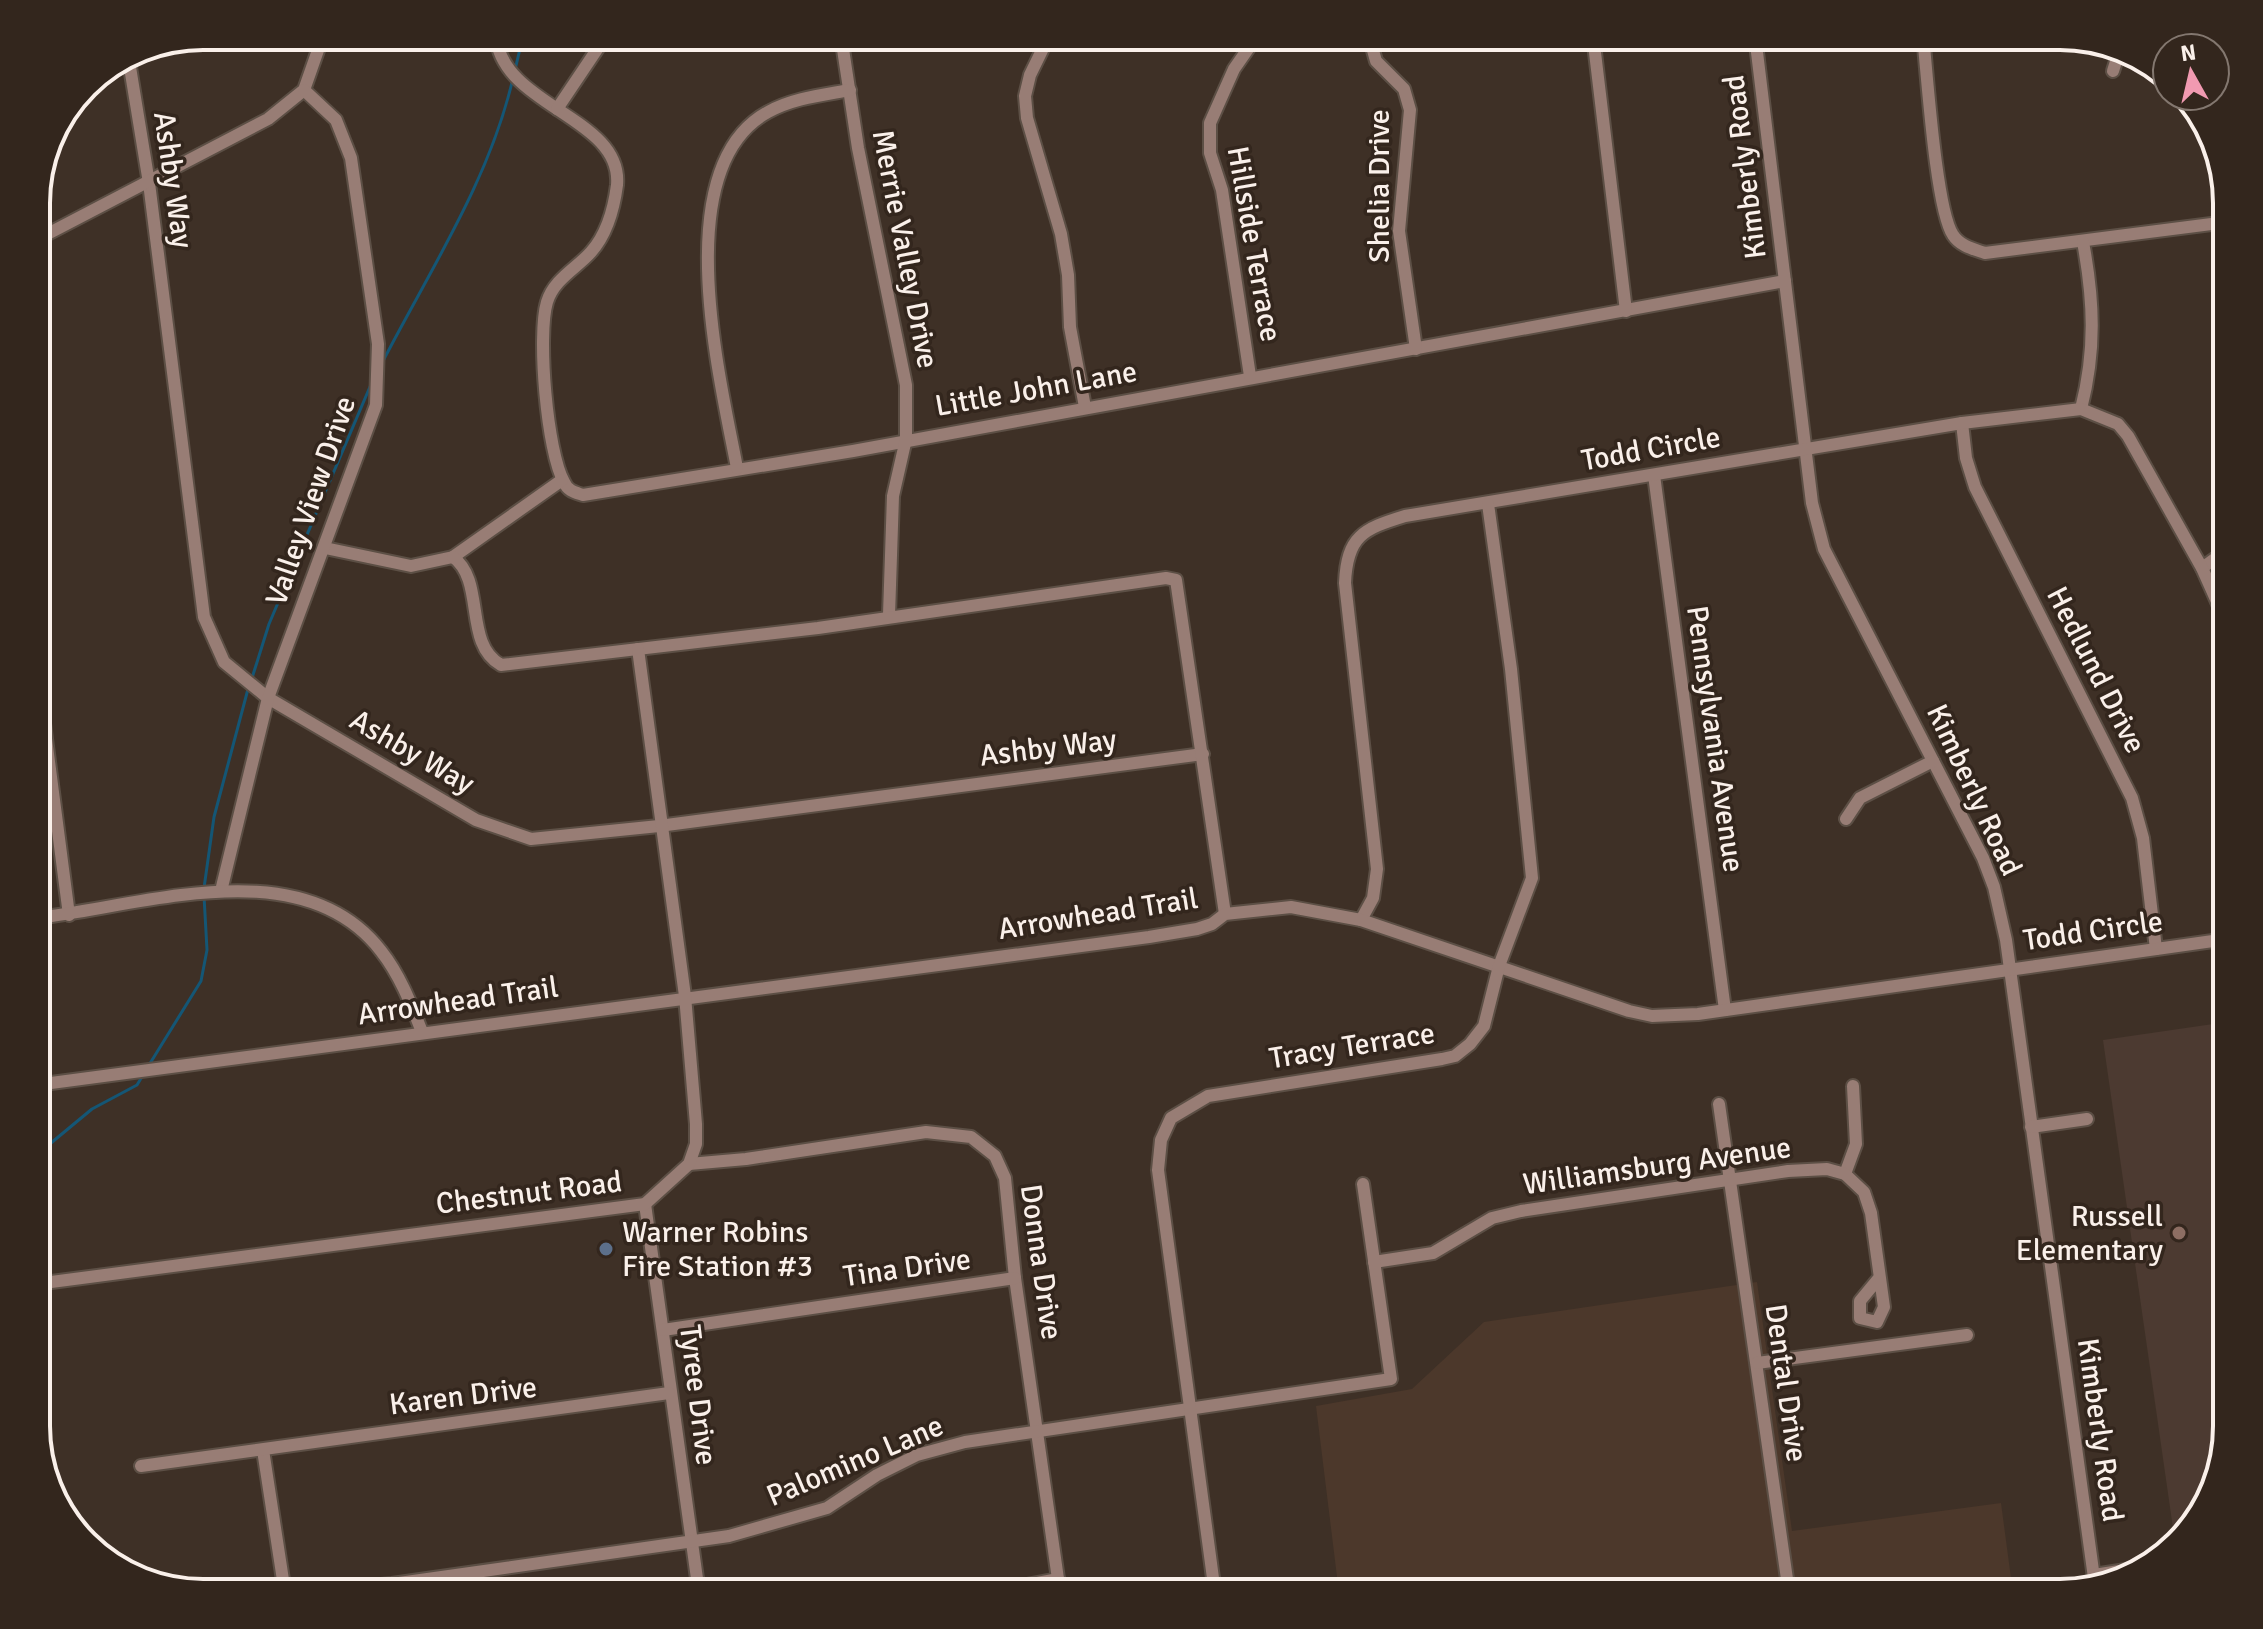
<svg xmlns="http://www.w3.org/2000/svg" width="2263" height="1629" font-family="Signika,sans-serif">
<rect width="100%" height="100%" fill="#3e3026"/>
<!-- built -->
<path fill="#4c382b" d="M1757,1282l35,249 209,-28 12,90h-674l-23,-187 96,-17 72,-67z"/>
<!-- education -->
<path fill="#4c3a31" d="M2227,1022v405l-34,100 -18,15 -72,-502z"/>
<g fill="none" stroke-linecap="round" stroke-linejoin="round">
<!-- stream -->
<g stroke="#145675" stroke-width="3">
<path d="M515,70l8,-34"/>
<path d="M383,361c47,-91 107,-182 130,-283"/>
<path d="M252,678l17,-54 103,-242"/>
<path d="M204,888l10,-71 34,-128"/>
<path d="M149,1065l52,-84 6,-31 -3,-54"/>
<path d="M51,1143l41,-34 45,-24 6,-10"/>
</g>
<defs>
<g id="minor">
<path d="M496,36c6,71 127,81 121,149 -3,23 -10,49 -26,67 -14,16 -37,27 -44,50 -10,33 0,150 17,180 4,9 10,10 19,13l270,-44 932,-170"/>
<path d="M841,36l17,112 48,237v54l-13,57 -4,119"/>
<path d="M1049,36l-19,39 -5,21 2,22 34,116 7,41 2,52 15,80"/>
<path d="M1369,36l7,25 28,28 6,21 -11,121 17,118"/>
<path d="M1593,36l33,275"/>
<path d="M1755,36l57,467 12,46 159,309 11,29 12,53 89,645"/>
<path d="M1923,36c4,37 13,174 30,199 7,11 20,14 32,18l242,-31"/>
<path d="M128,55l21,128 55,434 20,45 44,36 208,122 55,19 128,-13 544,-72"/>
<path d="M2113,71l5,-16"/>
<path d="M557,109l49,-73"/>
<path d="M36,240l232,-121 36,-29 19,-54"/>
<path d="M1250,376l-28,-186 -12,-37v-30l24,-54 23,-33"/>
<path d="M2081,409c15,-59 13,-108 2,-167"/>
<path d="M1962,423l4,35 9,29 157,311 11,40 13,111"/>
<path d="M737,468c-17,-90 -70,-301 31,-356 25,-14 55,-17 82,-22"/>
<path d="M1654,475l71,535"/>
<path d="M325,548l86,18 42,-9 109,-77"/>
<path d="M453,557c33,24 10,87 48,108l317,-37 348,-50 10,2 49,334"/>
<path d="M2202,568l25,-18"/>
<path d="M36,662l33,253"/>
<path d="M1846,819l14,-21 73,-37"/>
<path d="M221,891l47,-193 108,-293 2,-61 -27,-186 -15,-38 -32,-30"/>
<path d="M36,918c108,-12 266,-69 345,33 19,24 30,53 41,81"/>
<path d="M1361,920l12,-22 4,-29 -32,-286c2,-47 18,-54 60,-67l557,-93 119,-14 37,15 10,12 74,132 25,56"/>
<path d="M36,1085l1113,-148 48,-8 15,-5 13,-10 66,-7 70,13 268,91 23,5 46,-2 529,-75"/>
<path d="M1719,1104l70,489"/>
<path d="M2031,1127l56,-8"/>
<path d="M689,1164l57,-5 180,-27 45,5 24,19 10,22 10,100 45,315"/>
<path d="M1845,1174l11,-30 -3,-58"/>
<path d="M645,1204l54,389"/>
<path d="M1374,1262l59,-9 59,-35 29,-7 267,-40 39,-2 18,5 19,18 7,21 13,94 -7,15 -17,-4v-17l19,-23"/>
<path d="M36,1284l609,-80 44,-40 7,-20v-20l-11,-128 -47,-347"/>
<path d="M663,1330l352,-52"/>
<path d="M1757,1363l210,-28"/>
<path d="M263,1450l22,143"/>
<path d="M141,1466l528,-73"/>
<path d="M2094,1575l51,-8"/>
<path d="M292,1593l100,-9 337,-48 98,-28 50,-33 40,-20 48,-13 426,-63 -28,-195"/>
<path d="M985,1593l73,-14"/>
<path d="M1215,1593l-57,-423 3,-30 10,-22 37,-22 234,-37 13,-3 15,-12 14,-18 15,-60 33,-88 -21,-209 -23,-165"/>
</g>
</defs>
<!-- minor casing -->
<use href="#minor" stroke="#5c4f45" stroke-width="16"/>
<!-- minor -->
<use href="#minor" stroke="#987d75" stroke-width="12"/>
</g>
<!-- markers -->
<circle fill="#8d6e63" stroke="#33261d" stroke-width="3" cx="2179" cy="1233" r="8"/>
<circle fill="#5c6f8a" stroke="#33261d" stroke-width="3" cx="606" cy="1249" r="8"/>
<g text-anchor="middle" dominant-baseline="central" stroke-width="7" stroke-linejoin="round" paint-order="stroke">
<!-- street labels -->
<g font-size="30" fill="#faf0ea" stroke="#33261d">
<text transform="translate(1745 167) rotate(-97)">Kimberly Road</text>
<text transform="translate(173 180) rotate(82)">Ashby Way</text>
<text transform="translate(1379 186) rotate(-90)">Shelia Drive</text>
<text transform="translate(1254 244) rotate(80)">Hillside Terrace</text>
<text transform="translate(905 249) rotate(79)">Merrie Valley Drive</text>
<text transform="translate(1036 389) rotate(-10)">Little John Lane</text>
<text transform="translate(1651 449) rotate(-10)">Todd Circle</text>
<text transform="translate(311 501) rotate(-71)">Valley View Drive</text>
<text transform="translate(2096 670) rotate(63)">Hedlund Drive</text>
<text transform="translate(1715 739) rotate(82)">Pennsylvania Avenue</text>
<text transform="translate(1048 748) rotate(-7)">Ashby Way</text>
<text transform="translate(412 752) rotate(30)">Ashby Way</text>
<text transform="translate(1974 790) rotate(65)">Kimberly Road</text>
<text transform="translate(1098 914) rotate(-9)">Arrowhead Trail</text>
<text transform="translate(2093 931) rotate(-8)">Todd Circle</text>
<text transform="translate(458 1001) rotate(-8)">Arrowhead Trail</text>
<text transform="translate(1352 1046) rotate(-9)">Tracy Terrace</text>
<text transform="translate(1657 1166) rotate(-8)">Williamsburg Avenue</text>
<text transform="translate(529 1193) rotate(-7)">Chestnut Road</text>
<text transform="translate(1041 1262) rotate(82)">Donna Drive</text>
<text transform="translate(907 1268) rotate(-8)">Tina Drive</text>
<text transform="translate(1786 1383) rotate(82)">Dental Drive</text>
<text transform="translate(698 1395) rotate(83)">Tyree Drive</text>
<text transform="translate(463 1396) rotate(-7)">Karen Drive</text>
<text transform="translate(2100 1430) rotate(82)">Kimberly Road</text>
<text transform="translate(855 1461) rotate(-23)">Palomino Lane</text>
</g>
<!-- poi labels -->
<g font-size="30" fill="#faf0ea" stroke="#33261d" text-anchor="end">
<text x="2163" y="1216">Russell<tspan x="2163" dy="34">Elementary</tspan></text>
<text x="622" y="1232" text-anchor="start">Warner Robins<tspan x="622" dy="34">Fire Station #3</tspan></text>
</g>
</g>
<!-- crop -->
<path d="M0 0H2263V1629H0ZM203 50H2060A153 153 0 0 1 2213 203V1426A153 153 0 0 1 2060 1579H203A153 153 0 0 1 50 1426V203A153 153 0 0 1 203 50Z" fill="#33261d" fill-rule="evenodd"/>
<path fill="none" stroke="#faf0ea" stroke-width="4" d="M203 50H2060A153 153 0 0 1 2213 203V1426A153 153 0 0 1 2060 1579H203A153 153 0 0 1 50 1426V203A153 153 0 0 1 203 50Z"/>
<!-- north arrow -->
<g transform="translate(2191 72) rotate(352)"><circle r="38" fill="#33261d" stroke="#83776f" stroke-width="2"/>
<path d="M0-6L14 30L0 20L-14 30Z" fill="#f19ab1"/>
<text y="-12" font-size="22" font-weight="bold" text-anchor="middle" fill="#faf0ea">N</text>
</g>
</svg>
